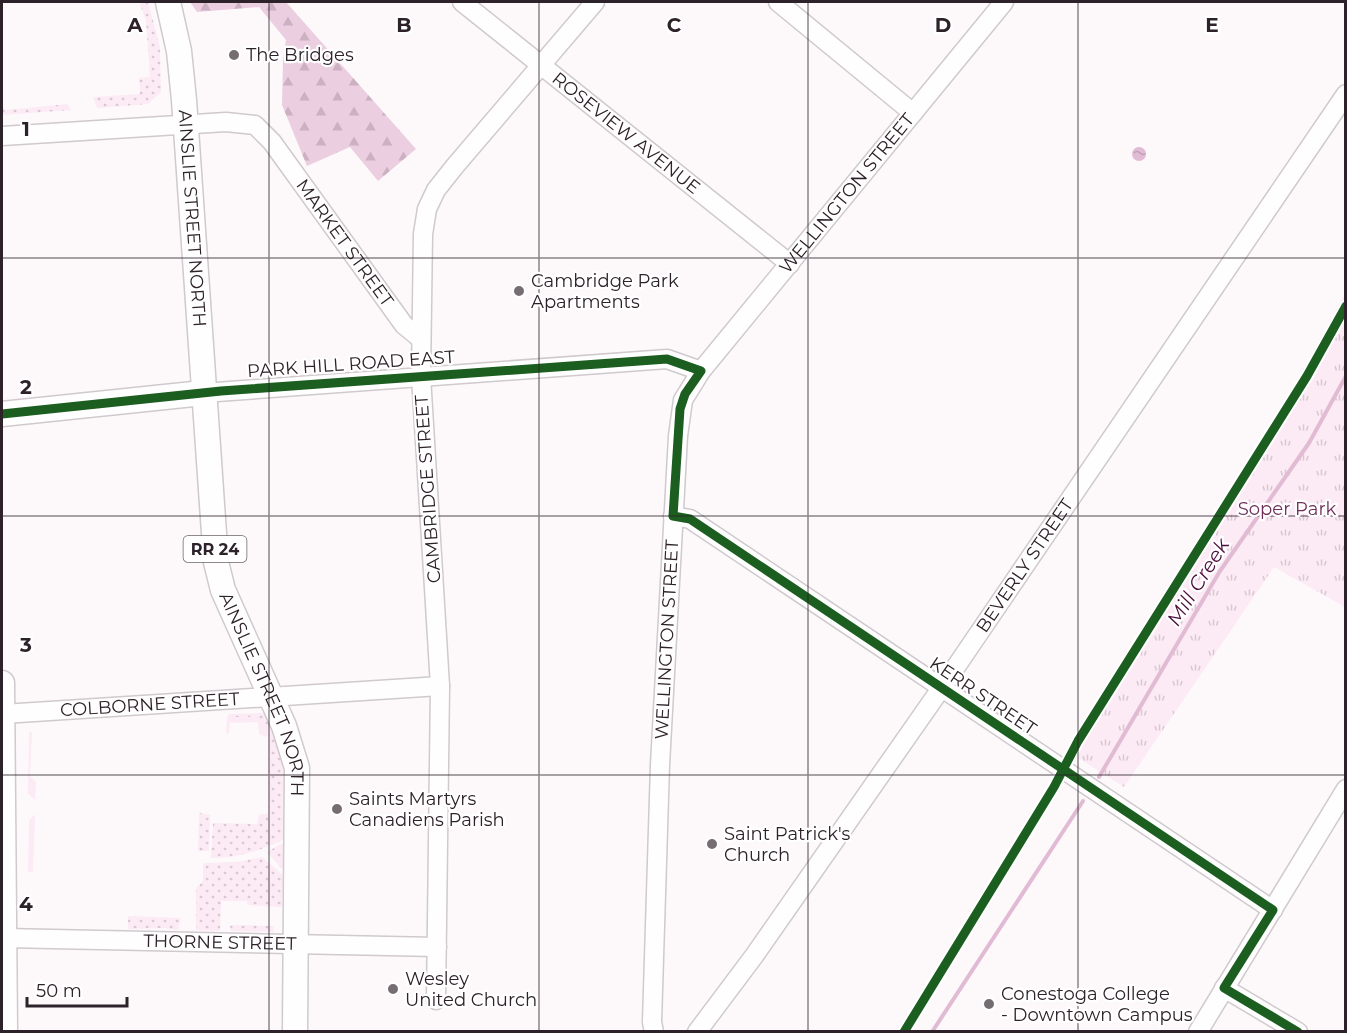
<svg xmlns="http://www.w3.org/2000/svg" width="1347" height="1033" font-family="Montserrat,sans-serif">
<defs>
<pattern id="grass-dots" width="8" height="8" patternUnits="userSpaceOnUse" patternTransform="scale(1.5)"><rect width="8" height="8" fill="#fceaf5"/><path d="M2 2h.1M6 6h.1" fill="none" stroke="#d8c8d2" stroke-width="1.8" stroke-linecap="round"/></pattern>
<pattern id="forest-firs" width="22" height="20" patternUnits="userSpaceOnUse" patternTransform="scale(1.5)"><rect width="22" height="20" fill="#eccee1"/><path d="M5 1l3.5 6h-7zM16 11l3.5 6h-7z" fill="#cbb1c1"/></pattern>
<pattern id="park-tufts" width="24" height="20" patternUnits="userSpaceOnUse" patternTransform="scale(1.5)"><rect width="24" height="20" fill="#fceaf5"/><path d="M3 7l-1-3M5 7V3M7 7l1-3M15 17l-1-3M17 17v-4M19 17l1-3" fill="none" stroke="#d8c8d2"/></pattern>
<pattern id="water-ripples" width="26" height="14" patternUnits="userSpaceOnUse" patternTransform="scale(1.5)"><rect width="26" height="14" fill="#e1bbd4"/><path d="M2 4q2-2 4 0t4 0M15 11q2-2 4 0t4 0" fill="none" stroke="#c1a0b6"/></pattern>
</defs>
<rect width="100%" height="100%" fill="#fdf9fb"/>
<!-- grass -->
<g fill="url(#grass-dots)">
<path d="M139,2h9l12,45 1,45 -13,12 -51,4 -4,-11 47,-3 -1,-16 11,-1 -4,-57z"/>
<path d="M67,104l4,6 -69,5v-10l4,5z"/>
<path d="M262,713c28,14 21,100 21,127 -24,11 -45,18 -72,18l2,-35 44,1 2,-9 9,-2v-79l-13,-17h-28l2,-3z"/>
<path d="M199,813l11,2 -1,36h-11z"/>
<path d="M283,843v27l-16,-18z"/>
<path d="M262,857l21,18 -1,32 -35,-2v-4h-26l-1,30 -24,-1v-42l7,-7v-18l35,-1z"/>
<path d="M128,916l53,2 -3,12 -14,-2 -36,1z"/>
<path d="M230,925l44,1 -1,6 -42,-1z"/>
</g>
<!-- forest -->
<path fill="url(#forest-firs)" d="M190,2h96l130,147 -38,32 -28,-34 -43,19 -25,-61 1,-45 3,-20 -27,-33 -62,5z"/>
<!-- park -->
<path fill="url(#park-tufts)" d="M1345,294v313l-71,-40 -150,220 -55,-35 51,-90 156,-244z"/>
<!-- garden -->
<g fill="#fceaf5">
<path d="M227,717h28l13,15 -1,5 -8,-3 -1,-12 -28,1 -1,10h-3z"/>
<path d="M29,732h3l-2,44 6,6 -1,18 -7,-7z"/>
<path d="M35,814l-2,58h-5l1,-51z"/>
</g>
<!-- water -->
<circle fill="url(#water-ripples)" cx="1139" cy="154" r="7"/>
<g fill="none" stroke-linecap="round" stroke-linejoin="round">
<!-- stream -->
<g stroke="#e1bbd4" stroke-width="4">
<path d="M1099,777l121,-206 89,-128 37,-67"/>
<path d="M932,1032l151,-231"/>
</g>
<defs>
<g id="minor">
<path id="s1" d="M462,2l328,262"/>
<path d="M778,2l135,111"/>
<path id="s2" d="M2,136l224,-14 29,3 17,17 132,183 17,14"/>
<path d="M203,393l464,-34 34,12"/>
<path d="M673,516l17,3 583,391"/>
<path id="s3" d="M3,714l437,-28"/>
<path id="s4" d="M4,938l433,9"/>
<path d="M1224,988l74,44"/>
<path d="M436,1000l4,-314 -19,-310 2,-142 4,-25 9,-19 19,-24 140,-164"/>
<path id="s5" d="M654,1032l-2,-10 8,-257 18,-329 5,-36 18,-29 303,-369"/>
<path id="s6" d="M697,1032l57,-76 195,-279 397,-583"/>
<path d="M1198,1032l148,-243"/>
</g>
<g id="major">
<path id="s7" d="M168,2l11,49 5,49 32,462 7,28 61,136 13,42 -2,264"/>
<path d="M2,414l201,-21"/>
<path d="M2,683l3,349"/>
</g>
</defs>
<!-- minor casing -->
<use href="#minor" stroke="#d0c9cd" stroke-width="21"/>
<!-- major casing -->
<use href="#major" stroke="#d0c9cd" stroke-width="27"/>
<!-- minor -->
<use href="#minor" stroke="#fffefe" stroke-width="18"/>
<!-- major -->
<use href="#major" stroke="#fffefe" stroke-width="24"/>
<defs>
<g id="cycleway">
<path d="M2,414l219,-23 446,-32 34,12 -16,23 -5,15 -7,107 17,3 583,391 -49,78 74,44"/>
<path d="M904,1032l150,-245 24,-46 229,-365 39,-70"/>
</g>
</defs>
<!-- cycleway casing -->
<use href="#cycleway" stroke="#fff" stroke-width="13"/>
<!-- cycleway -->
<use href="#cycleway" stroke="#1b5e20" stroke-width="9"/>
</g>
<!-- grid -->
<path fill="none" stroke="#2d2229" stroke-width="1.5" stroke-opacity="0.55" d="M269,2v1030M539,2v1030M808,2v1030M1078,2v1030M2,258h1344M2,516h1344M2,775h1344"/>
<!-- markers -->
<g fill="#766d72" stroke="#fff" stroke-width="2">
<circle cx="234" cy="55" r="6"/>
<circle cx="519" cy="291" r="6"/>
<circle cx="337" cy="809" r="6"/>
<circle cx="712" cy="844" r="6"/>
<circle cx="393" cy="989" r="6"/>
<circle cx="989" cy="1004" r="6"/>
</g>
<g text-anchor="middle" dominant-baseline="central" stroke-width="4.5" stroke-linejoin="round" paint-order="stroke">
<!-- shield labels -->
<rect fill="#fff" stroke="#6c6469" stroke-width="1.5" x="183.5" y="536" width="63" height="26" rx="4.5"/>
<g font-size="16" font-weight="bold" fill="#2d2229">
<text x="215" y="549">RR 24</text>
</g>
<!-- poi labels -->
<g font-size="18" fill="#2d2229" stroke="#fff" text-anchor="start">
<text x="246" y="55">The Bridges</text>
<text x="531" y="281">Cambridge Park<tspan x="531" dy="21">Apartments</tspan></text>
<text x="349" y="799">Saints Martyrs<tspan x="349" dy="21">Canadiens Parish</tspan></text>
<text x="724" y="834">Saint Patrick's<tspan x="724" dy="21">Church</tspan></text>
<text x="405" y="979">Wesley<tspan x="405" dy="21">United Church</tspan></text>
<text x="1001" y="994">Conestoga College<tspan x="1001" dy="21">- Downtown Campus</tspan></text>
</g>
<!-- street labels -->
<g font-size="18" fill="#2d2229" stroke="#fff">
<text stroke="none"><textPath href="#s1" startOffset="210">ROSEVIEW AVENUE</textPath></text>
<text stroke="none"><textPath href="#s5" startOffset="897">WELLINGTON STREET</textPath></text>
<text stroke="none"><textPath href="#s7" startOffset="218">AINSLIE STREET NORTH</textPath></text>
<text stroke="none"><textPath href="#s2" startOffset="402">MARKET STREET</textPath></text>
<text transform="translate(351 364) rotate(-4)">PARK HILL ROAD EAST</text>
<text transform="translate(428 489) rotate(-94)">CAMBRIDGE STREET</text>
<text stroke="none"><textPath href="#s6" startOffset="570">BEVERLY STREET</textPath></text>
<text stroke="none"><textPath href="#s5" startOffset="393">WELLINGTON STREET</textPath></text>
<text stroke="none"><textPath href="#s7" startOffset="704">AINSLIE STREET NORTH</textPath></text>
<text transform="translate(983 696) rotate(34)">KERR STREET</text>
<text stroke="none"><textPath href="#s3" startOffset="147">COLBORNE STREET</textPath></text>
<text stroke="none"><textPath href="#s4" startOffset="216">THORNE STREET</textPath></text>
</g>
<!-- park labels -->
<g font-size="18" fill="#6d2e5a" stroke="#fff">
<text x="1287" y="509">Soper Park</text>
</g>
<!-- water labels -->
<g font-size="20" font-style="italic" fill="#4c0e3c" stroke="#fff">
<text transform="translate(1198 582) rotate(-58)">Mill Creek</text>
</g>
</g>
<g font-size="20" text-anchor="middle" font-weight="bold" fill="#2d2229" stroke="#fff" stroke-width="4.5" stroke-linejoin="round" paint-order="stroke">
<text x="135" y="32">A</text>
<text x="404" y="32">B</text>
<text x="674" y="32">C</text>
<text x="943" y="32">D</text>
<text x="1212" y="32">E</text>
<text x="26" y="136">1</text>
<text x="26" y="394">2</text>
<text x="26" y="652">3</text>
<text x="26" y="911">4</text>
</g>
<!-- border -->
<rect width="1347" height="1033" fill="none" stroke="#2d2229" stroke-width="6"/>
<!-- scale -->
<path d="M27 997v9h100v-9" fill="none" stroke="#2d2229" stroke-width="3"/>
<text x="36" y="997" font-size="18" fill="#2d2229" stroke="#ffffff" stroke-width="4.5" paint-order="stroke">50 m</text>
</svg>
